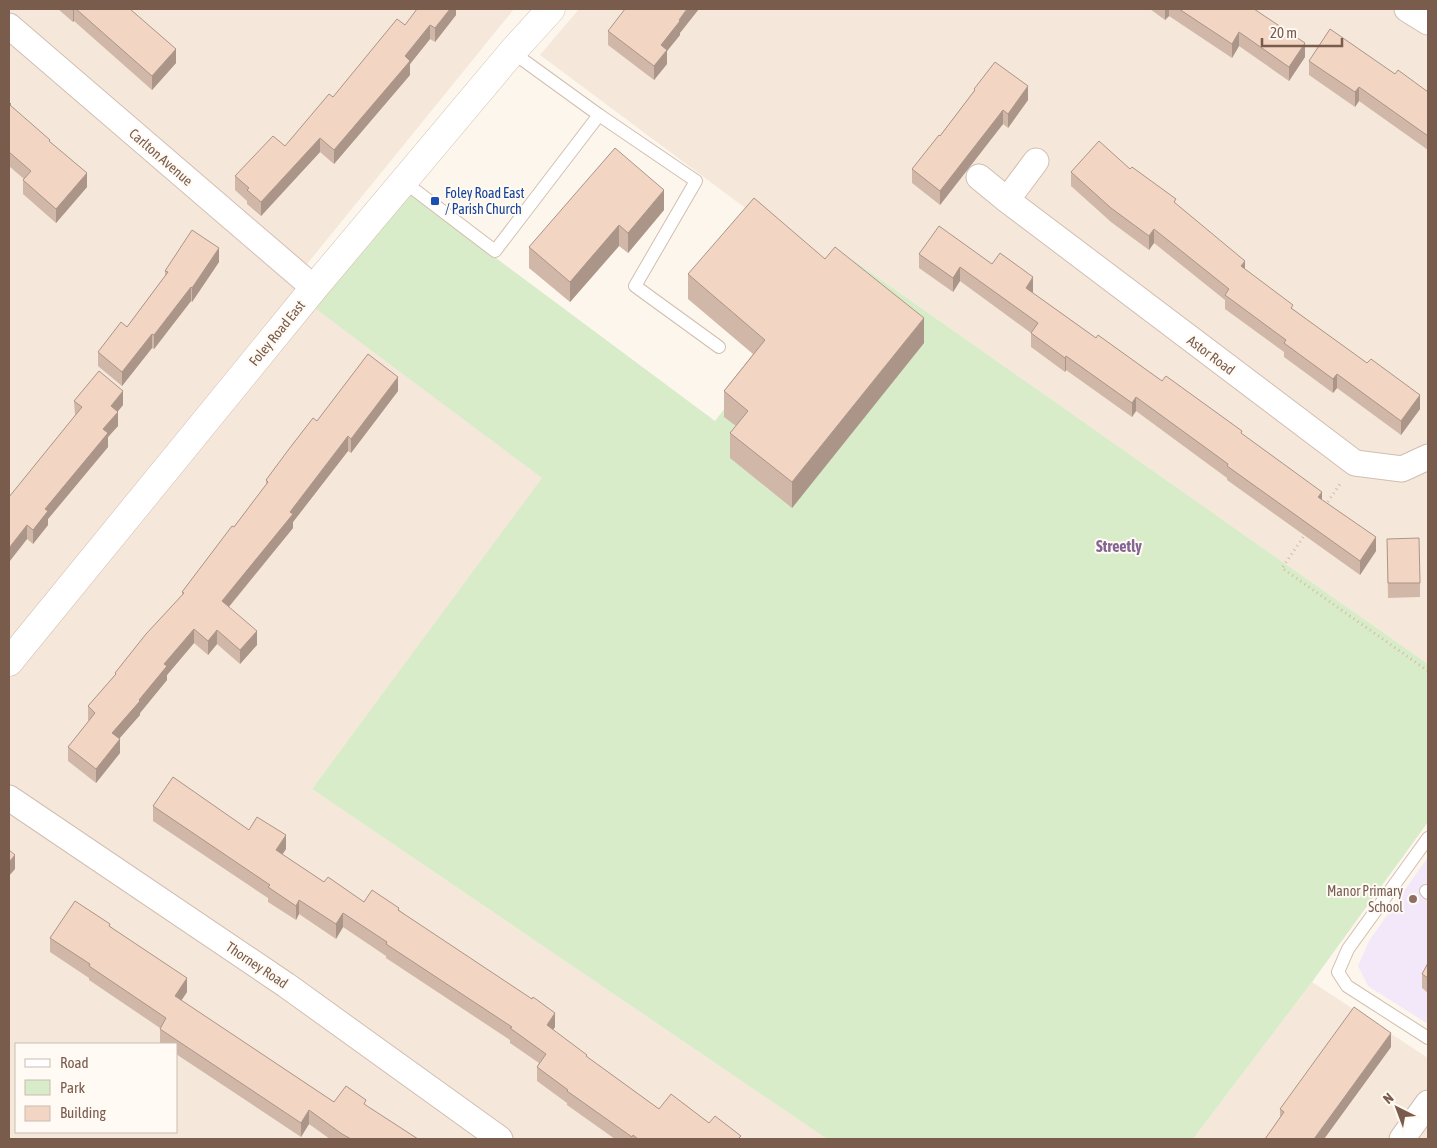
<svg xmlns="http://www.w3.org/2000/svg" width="1437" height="1148" font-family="'Asap Condensed',sans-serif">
<rect width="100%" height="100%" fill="#fdf6ec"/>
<!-- residential -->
<g fill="#f5e8da" fill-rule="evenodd">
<path d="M9,9h505l-224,276 253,193 -231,311 515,350h-818zM16,1044h160v88h-160z"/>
<path d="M579,9h849v655l-575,-404 -22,12 -291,-217z"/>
<path d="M1312,982l116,76v81h-235z"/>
</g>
<!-- education -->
<path fill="#f3e8fa" d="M1428,857v167l-60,-38 -10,-20 11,-25z"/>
<!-- green -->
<path fill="#d8ecc9" d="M402,188l313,233 116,-149 22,-12 575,404v158l-116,160 -119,157h-366l-515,-350 230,-311 -234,-175z"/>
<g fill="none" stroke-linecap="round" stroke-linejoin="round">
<defs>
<g id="lane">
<path d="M512,52l87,63 97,66 -61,105 84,61"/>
<path d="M403,181l92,70 104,-136"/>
<path d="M1428,838l-80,111 -10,23 9,14 81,52"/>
<path d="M1426,891l2,2"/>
</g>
<g id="street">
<path d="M1407,9l21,13"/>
<path d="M9,26l305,262"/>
<path d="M979,177l28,23 348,263 47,6 26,-12"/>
<path d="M1007,200l29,-39"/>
<path d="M9,798l277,187 214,154"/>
<path d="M1402,1139l26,-36"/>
</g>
<path id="secondary" d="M9,662l305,-374 198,-236 39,-43"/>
</defs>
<!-- lane casing -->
<use href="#lane" stroke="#d1beb0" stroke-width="14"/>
<!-- street casing -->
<use href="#street" stroke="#d1beb0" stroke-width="27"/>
<!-- secondary casing -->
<use href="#secondary" stroke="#d6c0b0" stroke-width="29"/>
<!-- path -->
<g stroke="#d9b8a5" stroke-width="3" stroke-dasharray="1 4" stroke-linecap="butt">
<path d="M1325,506l15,-22"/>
<path d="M1306,533l-24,35 146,103"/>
</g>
<!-- lane -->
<use href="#lane" stroke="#fff" stroke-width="12"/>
<!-- street -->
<use href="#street" stroke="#fff" stroke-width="25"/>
<!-- secondary -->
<use href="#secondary" stroke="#fff" stroke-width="28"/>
</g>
<!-- wall -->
<g fill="#d1b7a8">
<path d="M58,9h72l46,54 -24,27 -78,-69 -1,1z"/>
<path d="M456,9v6l-21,27 -5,-3 -20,25v11l-76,89 -14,-12 -59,64 -14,-12v-3l-12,-11v-14l50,-30 120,-121z"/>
<path d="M1150,9h104l51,48 -16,24 -50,-35 -7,12 -63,-42 -4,4z"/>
<path d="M608,31l72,2v2l-13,16v13l-13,16 -46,-35z"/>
<path d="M1309,61l86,13 33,18v58l-69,-49 -4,6 -46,-32z"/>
<path d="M974,89l54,11 -20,28 -5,-4 -63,81 -28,-22v-14l28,-33 34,-45z"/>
<path d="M9,102l2,4 39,36 37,45 -31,36 -33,-29v-14l1,-1 -15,-13z"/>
<path d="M1130,169l46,35 69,65 48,40 127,100 -19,26 -64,-47 -4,5 -49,-36v-5l-59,-43v-9l-71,-57 -5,7 -38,-28 -40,-36v-14z"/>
<path d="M664,210l-36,43 -9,-7 -49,56 -41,-34v-21z"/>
<path d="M919,254l73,10 41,28v1l63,45 146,96 80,66 54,51 -16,24 -133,-95v-2l-91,-67 -4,6 -66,-47 -1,2 -34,-25v-14l-71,-52 -7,11 -34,-24z"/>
<path d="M219,262l-27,40 -1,-1 -37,48 -2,-1 -30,38 -24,-20v-14l29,-25 38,-51v-5z"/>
<path d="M688,274l236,69 -132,165 -62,-50v-25l6,-7 -12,-9v-26l29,-37 -65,-55z"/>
<path d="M398,391l-47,62 -3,-2 -55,71v6l-64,79 28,38 -17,19 -23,-20 -9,11 -14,-12 -27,32v5l-27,33v2l-21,23 1,15 -24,30 -28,-22v-14l21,-26 -1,-1v-14l27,-31v-2l67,-78v-3l52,-65 32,-42v-5l51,-59z"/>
<path d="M74,401l49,4 -6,7 1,14 -10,11v10l-60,72v6l-15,19 -6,-5 -18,23 66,-147z"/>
<path d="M1387,539l33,44v14l-32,1z"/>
<path d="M153,806l96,24 37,19 -4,5 42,28 40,20 35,8 156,117 -2,3 34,27 72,52 50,14 32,16h-126l-48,-34v-2l-30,-22v-14l2,-4 -29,-20v-3l-124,-82v-2l-43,-29 -7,12 -37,-25 -3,6 -28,-18v-4l-115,-77z"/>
<path d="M110,926l77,66 -6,9 153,101 32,4 52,33h-88l-21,-15 -8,13 -125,-83v-10h-15l-1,-1v-15l-71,-48v-2l-39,-26v-14z"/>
<path d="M1428,963v30l-6,-5v-14z"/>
<path d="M1391,1047l-67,92h-59l15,-22v-8z"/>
</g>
<!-- shaded-wall -->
<g fill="#aa9588">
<path d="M73,9h1v12l-1,1z"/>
<path d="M450,9h6v6l-21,27v-14z"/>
<path d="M687,9h12l-19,24v2l-13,16v13l-13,16v-14l7,-21z"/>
<path d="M1165,9h4v7l-4,4z"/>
<path d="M430,25v14l-20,25v11l-76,89v-14l71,-94z"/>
<path d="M1239,32v14l-7,12v-14z"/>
<path d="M1305,43v14l-16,24v-14z"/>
<path d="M176,49v14l-24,27v-14z"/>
<path d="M1028,86v14l-20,28v-14z"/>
<path d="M1359,87v14l-4,6v-15z"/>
<path d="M1003,110v14l-63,81v-14z"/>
<path d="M320,138v14l-59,64v-14z"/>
<path d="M87,173v14l-31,36v-14z"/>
<path d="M664,190v20l-36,43v-20z"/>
<path d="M619,225v21l-49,56v-20z"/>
<path d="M1154,229v14l-5,7v-14z"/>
<path d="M219,248v14l-27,40v-14z"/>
<path d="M1245,261v14l-4,-9z"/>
<path d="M960,267v14l-7,11v-14z"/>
<path d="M1033,277v15l-7,10v-14z"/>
<path d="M191,287v14l-37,48v-14z"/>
<path d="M924,318v25l-132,165v-26z"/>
<path d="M152,334v14l-30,38v-14z"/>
<path d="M1066,356v14l-1,2v-14z"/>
<path d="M1337,374v14l-4,5v-14z"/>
<path d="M398,377v14l-47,62v-14z"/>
<path d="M123,391v14l-12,15v-14z"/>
<path d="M1420,395v14l-19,26v-14z"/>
<path d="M1136,397v14l-4,6v-14z"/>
<path d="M118,412v14l-10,11v10l-60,72v6l-15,19v-14l12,-21 58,-80z"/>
<path d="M348,436v15l-55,71v6l-71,87v-14z"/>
<path d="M1322,492v14l-4,-9z"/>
<path d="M27,525v14l-18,23v-14z"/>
<path d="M1376,537v14l-16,24v-14z"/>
<path d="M194,629v14l-27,32v5l-27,33v2l-28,32v-14l27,-33 25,-36z"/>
<path d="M217,630v14l-9,11v-14z"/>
<path d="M257,631v14l-17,19v-14z"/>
<path d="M120,739v14l-24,30v-14z"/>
<path d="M286,835v14l-10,15v-14z"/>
<path d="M15,855v14l-6,7v-14z"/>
<path d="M299,900v14l-3,6v-14z"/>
<path d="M343,913v14l-7,12v-15z"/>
<path d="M187,978v14l-12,18v-14z"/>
<path d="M555,1013v14l-8,12v-14z"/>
<path d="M1391,1033v14l-67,92h-10z"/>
<path d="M309,1110v14l-8,13v-14z"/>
</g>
<!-- building -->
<g fill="#f3d5c3" stroke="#aa9588">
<path d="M76,9h54l46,40 -24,27z"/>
<path d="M417,9h33l-15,19 -5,-3 -25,31 5,5 -76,89 -14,-12 -59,64 -14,-12 2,-2 -14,-12 38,-40 12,10 44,-52 4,3 64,-78 8,6z"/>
<path d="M625,9h62l-8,11 1,1 -19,24 6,5 -13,16 -46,-35z"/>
<path d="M1179,9h75l51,34 -16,24 -50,-35 -7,12z"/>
<path d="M1330,29l65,45 3,-4 30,22v44l-69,-49 -4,5 -46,-31z"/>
<path d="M995,62l33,24 -20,28 -5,-4 -63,81 -28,-22 27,-34 1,1 35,-46 -1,-1z"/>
<path d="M9,102l2,2 -1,1 40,35 -1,1 38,32 -31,36 -33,-29 8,-9 -22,-19z"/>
<path d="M1099,141l31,28 2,-2 44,32 -2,3 71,59 -4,5 52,39 -2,3 76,55 4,-4 49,36 -19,26 -64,-47 -4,5 -49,-36 2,-3 -61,-45 4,-6 -75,-60 -5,7 -38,-28 -40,-36z"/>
<path d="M615,148l49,42 -36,43 -9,-8 -49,57 -41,-35z"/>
<path d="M754,198l71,61 10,-12 89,71 -132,164 -62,-49 18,-22 -24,-20 41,-51 -77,-66z"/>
<path d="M939,226l53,38 8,-11 33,24 -7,11 70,50 2,-3 64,46 4,-5 76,55 -1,2 81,59 -4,5 58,40 -16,24 -133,-95 1,-2 -92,-67 -4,6 -66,-47 -1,2 -34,-25 7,-10 -78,-56 -7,11 -34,-24z"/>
<path d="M192,230l27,18 -27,40 -1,-1 -37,48 -2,-1 -30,38 -24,-20 23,-30 6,5 41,-55 -3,-1z"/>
<path d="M368,354l30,23 -47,62 -3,-3 -58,76 3,2 -71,87 35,30 -17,19 -23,-20 -9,11 -14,-12 -30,35 3,2 -28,34 1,1 -28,32 8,6 -24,30 -28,-22 27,-34 -7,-7 28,-32 -1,-1 31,-39 38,-41 -2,-1 50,-66 2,1 34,-45 -2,-2 23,-31 24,-31 4,3z"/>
<path d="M99,371l24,20 -12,15 7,6 -15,17 5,4 -63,76 3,2 -15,19 -6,-5 -18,23v-51l73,-90 -8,-6z"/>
<path d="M1419,538l1,45h-32l-1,-44z"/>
<path d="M173,777l76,53 8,-13 29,18 -10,15 48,32 4,-5 36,25 8,-12 27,18 -1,2 134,89 1,-2 22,16 -8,12 40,30 -1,1 73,53 12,-15 38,29 6,-7 26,20 -3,3h-100l-5,-4 -1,2 -65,-46 1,-1 -31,-23 9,-13 -36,-26 2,-1 -126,-83 1,-2 -44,-29 -7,11 -37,-24 -3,6 -28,-19 2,-2 -117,-79z"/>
<path d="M9,850l6,5 -6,7z"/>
<path d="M75,901l35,23 -1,2 78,52 -12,18 159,106 12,-16 20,14 -2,4 54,35h-67l-9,-5 -33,-24 -8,13 -141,-94 6,-11 -77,-52 1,-2 -40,-26z"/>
<path d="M1428,963v15l-6,-4z"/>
<path d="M1354,1007l37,26 -77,106h-49l19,-27 -4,-3z"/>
</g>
<!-- markers -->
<rect fill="#1a4fb4" stroke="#fffaf3" stroke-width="2" x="430" y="196" width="10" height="10" rx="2.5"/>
<circle fill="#8d6e63" stroke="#fffaf3" stroke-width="2" cx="1413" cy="899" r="5"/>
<g text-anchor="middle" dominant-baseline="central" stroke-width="4" stroke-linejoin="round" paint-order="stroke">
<!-- street labels -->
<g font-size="14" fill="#7a5c4d" stroke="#fffaf3">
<text transform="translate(161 157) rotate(41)">Carlton Avenue</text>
<text transform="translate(277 333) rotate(-51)">Foley Road East</text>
<text transform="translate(1211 355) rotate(37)">Astor Road</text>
<text transform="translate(257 965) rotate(34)">Thorney Road</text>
</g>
<!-- transit labels -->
<g font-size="14" fill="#164399" stroke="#fffaf3" text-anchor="start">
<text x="445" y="193">Foley Road East<tspan x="445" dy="16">/ Parish Church</tspan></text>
</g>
<!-- education labels -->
<g font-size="14" fill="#785e54" stroke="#fffaf3" text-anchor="end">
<text x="1403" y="891">Manor Primary<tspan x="1403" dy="16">School</tspan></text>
</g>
<!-- quarter labels -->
<g font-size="16" font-weight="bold" fill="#846695" stroke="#fffaf3">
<text x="1119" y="546">Streetly</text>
</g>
</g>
<!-- border -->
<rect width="1437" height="1148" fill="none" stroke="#7a5c4d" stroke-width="20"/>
<!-- legend -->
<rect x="15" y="1043" width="162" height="90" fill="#fffaf3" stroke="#cabbb1"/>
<rect x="25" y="1059" width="25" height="8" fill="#ffffff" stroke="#cabbb1"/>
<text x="60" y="1068" font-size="15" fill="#7a5c4d">Road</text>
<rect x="25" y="1080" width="25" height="15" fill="#d8ecc9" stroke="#cabbb1"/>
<text x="60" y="1093" font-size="15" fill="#7a5c4d">Park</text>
<rect x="25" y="1106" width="25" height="15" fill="#f3d5c3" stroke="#cabbb1"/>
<text x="60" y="1118" font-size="15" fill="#7a5c4d">Building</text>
<!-- north arrow -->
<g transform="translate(1397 1108) rotate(318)" stroke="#fffaf3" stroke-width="4" paint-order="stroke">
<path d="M0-4L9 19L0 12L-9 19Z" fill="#7a5c4d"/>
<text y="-8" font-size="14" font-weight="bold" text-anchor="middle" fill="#7a5c4d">N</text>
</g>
<!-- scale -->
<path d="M1262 38v8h80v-8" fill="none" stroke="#7a5c4d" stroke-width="2.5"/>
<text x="1270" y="38" font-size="15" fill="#7a5c4d" stroke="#fffaf3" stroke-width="4" paint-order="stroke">20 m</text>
</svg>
